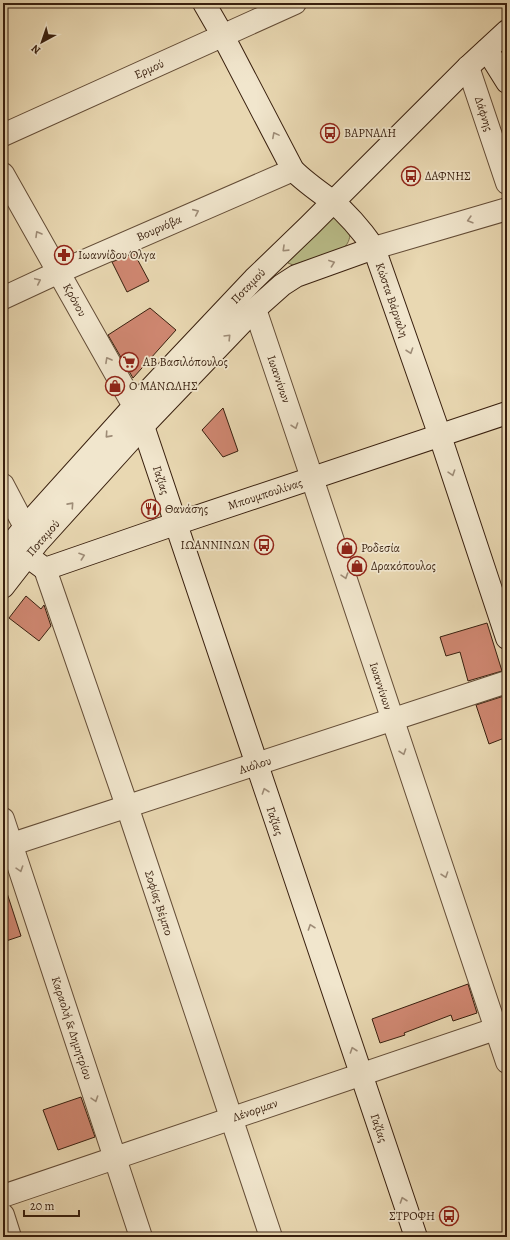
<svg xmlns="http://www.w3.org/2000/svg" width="510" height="1240" font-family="Alegreya,serif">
<rect width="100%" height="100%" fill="#e9d8b2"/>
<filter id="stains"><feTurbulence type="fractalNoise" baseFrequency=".005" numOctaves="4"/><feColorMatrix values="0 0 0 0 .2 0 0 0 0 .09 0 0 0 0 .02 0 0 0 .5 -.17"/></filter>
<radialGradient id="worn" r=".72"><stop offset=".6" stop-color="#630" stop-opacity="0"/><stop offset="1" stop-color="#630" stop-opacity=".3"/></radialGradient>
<!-- green -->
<path fill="#babe8a" stroke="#796e4c" d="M333,217l5,1 12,17c-1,7 -3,10 -8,14l-49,16 -5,-2 -1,-3z"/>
<!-- building -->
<g fill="#cf8771" stroke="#381f0e">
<path d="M134,253l15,28 -22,11 -15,-30z"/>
<path d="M150,308l26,22 -43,48 -25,-43z"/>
<path d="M223,408l15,43 -15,6 -21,-27z"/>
<path d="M26,596l15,13 3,-4 7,21 -12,15 -30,-23z"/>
<path d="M487,623l15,48 -34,10 -8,-29 -14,4 -6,-19z"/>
<path d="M504,696l3,9v32l-18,7 -13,-39z"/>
<path d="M6,890l15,46 -18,6v-51z"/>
<path d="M468,984l9,29 -24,8 -2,-6 -47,18 1,2 -25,8 -8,-24z"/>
<path d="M81,1097l14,40 -37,13 -15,-40z"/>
</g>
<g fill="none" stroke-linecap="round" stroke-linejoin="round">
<defs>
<g id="street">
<path d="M468,67l39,116"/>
<path d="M3,135l292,-132"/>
<path d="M3,174l131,232 8,16"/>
<path d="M374,248l133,-39"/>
<path d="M3,298l56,-26 234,-102"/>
<path d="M255,309l57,169 195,584"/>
<path d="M3,485l22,42"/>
<path d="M45,569l82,237 144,431"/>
<path d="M3,819l138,418"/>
<path d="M3,847l504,-165"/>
<path d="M3,1196l504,-171"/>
<path d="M3,1215l7,22"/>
</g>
<g id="secondary">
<path d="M204,3l19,33 70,134c12,12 25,21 39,31 17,14 30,30 42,47l66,188 67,202"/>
<path d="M487,50l20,32"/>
<path d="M143,426l273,811"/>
<path d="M3,554l22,-27 109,-121 120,-127 55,-53 159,-159 39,-36"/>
<path d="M27,556l18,13 130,-45 332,-111"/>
<path d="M3,587l35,-45 105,-116 112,-117 27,-24 14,-9 78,-28"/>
</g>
</defs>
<!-- street casing -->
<use href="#street" stroke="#644d37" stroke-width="24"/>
<!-- secondary casing -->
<use href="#secondary" stroke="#381f0e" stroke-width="24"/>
<!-- street -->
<use href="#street" stroke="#f1e6cd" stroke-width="22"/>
<!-- secondary -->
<use href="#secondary" stroke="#f1e6cd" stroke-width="22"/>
</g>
<!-- one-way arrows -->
<defs><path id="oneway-chevron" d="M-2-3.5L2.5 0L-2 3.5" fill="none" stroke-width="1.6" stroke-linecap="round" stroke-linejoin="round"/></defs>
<g stroke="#9e8c77">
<use href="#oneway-chevron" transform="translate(275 135) rotate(-118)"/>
<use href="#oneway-chevron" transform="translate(196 212) rotate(-24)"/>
<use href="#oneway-chevron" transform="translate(470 220) rotate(164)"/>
<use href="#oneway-chevron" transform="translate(38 234) rotate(-120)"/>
<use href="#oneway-chevron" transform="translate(285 249) rotate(136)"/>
<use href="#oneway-chevron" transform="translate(332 263) rotate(-20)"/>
<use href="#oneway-chevron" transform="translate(38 281) rotate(-25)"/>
<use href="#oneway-chevron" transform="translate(228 337) rotate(-46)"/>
<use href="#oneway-chevron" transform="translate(410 351) rotate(71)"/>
<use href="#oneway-chevron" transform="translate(108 360) rotate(-119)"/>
<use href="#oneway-chevron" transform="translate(295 426) rotate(71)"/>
<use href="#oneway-chevron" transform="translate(108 435) rotate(132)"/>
<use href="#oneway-chevron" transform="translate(452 473) rotate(72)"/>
<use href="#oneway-chevron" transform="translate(71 505) rotate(-48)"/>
<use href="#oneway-chevron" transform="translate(82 556) rotate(-19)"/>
<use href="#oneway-chevron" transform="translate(345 576) rotate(72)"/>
<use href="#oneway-chevron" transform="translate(403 752) rotate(71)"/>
<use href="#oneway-chevron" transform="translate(265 791) rotate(-109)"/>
<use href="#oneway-chevron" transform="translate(20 869) rotate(72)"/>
<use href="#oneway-chevron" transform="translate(445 875) rotate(71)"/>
<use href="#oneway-chevron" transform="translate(311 927) rotate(-109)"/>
<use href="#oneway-chevron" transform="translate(353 1050) rotate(-109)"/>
<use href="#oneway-chevron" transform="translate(95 1099) rotate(72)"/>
<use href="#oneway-chevron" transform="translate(403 1200) rotate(-109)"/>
</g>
<!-- icons -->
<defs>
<symbol id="bus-ring" viewBox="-11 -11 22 22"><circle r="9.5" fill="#f1e6cd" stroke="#8f2418" stroke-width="1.5"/><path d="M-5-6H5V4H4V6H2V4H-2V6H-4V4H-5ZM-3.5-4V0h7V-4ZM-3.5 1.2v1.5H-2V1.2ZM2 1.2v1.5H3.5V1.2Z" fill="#8f2418"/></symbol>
<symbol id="pharmacy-ring" viewBox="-11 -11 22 22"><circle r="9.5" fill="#f1e6cd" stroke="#8f2418" stroke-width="1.5"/><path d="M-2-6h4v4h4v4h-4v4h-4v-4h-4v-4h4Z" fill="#8f2418"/></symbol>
<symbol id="supermarket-ring" viewBox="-11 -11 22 22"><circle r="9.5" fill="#f1e6cd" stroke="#8f2418" stroke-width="1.5"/><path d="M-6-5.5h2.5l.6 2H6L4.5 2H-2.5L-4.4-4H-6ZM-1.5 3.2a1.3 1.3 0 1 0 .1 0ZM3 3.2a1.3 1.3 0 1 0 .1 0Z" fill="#8f2418"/></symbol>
<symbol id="shop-ring" viewBox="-11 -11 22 22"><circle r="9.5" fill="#f1e6cd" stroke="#8f2418" stroke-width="1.5"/><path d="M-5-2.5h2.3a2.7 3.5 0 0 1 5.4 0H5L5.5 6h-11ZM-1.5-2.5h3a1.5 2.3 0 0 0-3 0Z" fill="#8f2418"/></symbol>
<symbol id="restaurant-ring" viewBox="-11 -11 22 22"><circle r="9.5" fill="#f1e6cd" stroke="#8f2418" stroke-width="1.5"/><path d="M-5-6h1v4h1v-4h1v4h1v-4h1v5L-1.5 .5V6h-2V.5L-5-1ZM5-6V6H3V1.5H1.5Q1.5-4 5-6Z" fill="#8f2418"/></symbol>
</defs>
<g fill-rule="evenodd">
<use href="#bus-ring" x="319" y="122" width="22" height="22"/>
<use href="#bus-ring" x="400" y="165" width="22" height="22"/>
<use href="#pharmacy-ring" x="53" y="244" width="22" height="22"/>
<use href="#supermarket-ring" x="118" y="351" width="22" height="22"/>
<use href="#shop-ring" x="104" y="375" width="22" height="22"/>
<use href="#restaurant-ring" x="140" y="498" width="22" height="22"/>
<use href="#bus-ring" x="253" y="534" width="22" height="22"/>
<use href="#shop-ring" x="336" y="537" width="22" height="22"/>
<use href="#shop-ring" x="346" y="555" width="22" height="22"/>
<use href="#bus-ring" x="438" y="1205" width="22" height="22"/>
</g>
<g text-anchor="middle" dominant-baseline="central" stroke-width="3.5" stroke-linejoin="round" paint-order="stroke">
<!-- street labels -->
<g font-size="12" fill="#381f0e" stroke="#f1e6cd">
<text transform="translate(149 69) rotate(-24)">Ερμού</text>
<text transform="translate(484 114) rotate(72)">Δάφνης</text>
<text transform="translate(159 228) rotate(-24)">Βουρνόβα</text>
<text transform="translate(248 286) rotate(-46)">Ποταμού</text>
<text transform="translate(75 300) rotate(61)">Κρόνου</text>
<text transform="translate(392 300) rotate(71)">Κώστα Βάρναλη</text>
<text transform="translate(279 379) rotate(71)">Ιωαννίνων</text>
<text transform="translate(161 480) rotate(72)">Γαζίας</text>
<text transform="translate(265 494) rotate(-18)">Μπουμπουλίνας</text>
<text transform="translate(43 538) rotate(-49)">Ποταμού</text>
<text transform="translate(381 686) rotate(72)">Ιωαννίνων</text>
<text transform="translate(255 765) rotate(-18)">Αιόλου</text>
<text transform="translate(275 821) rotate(71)">Γαζίας</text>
<text transform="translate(159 903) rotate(72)">Σοφίας Βέμπο</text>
<text transform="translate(72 1028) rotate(72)">Καραολή &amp; Δημητρίου</text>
<text transform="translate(255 1110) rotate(-19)">Λένορμαν</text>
<text transform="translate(379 1128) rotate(71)">Γαζίας</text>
</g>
<!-- poi labels -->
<g font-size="12" fill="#381f0e" stroke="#f1e6cd" text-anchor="start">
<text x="344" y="133">ΒΑΡΝΑΛΗ</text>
<text x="425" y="176">ΔΑΦΝΗΣ</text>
<text x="78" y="255">Ιωαννίδου Όλγα</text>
<text x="143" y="362">ΑΒ Βασιλόπουλος</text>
<text x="129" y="386">O ΜΑΝΩΛΗΣ</text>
<text x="165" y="509">Θανάσης</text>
<text x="250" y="545" text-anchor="end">ΙΩΑΝΝΙΝΩΝ</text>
<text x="361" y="548">Ροδεσία</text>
<text x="371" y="566">Δρακόπουλος</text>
<text x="435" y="1216" text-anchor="end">ΣΤΡΟΦΗ</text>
</g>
</g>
<!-- margin -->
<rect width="510" height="1240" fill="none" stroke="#e9d8b2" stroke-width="16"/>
<rect x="4" y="4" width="502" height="1232" fill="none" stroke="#381f0e" stroke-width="2"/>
<rect x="8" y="8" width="494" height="1224" fill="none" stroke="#381f0e"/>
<!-- north arrow -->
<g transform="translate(42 42) rotate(220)" stroke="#f1e6cd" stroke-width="3" paint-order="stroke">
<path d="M0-3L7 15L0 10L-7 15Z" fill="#381f0e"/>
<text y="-6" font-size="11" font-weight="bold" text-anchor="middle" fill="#381f0e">N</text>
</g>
<!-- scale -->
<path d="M24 1210v6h55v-6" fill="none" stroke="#381f0e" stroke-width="2"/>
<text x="30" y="1210" font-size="12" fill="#381f0e" stroke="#f1e6cd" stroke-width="3" paint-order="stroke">20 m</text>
<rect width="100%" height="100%" filter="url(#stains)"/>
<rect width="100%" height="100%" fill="url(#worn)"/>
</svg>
